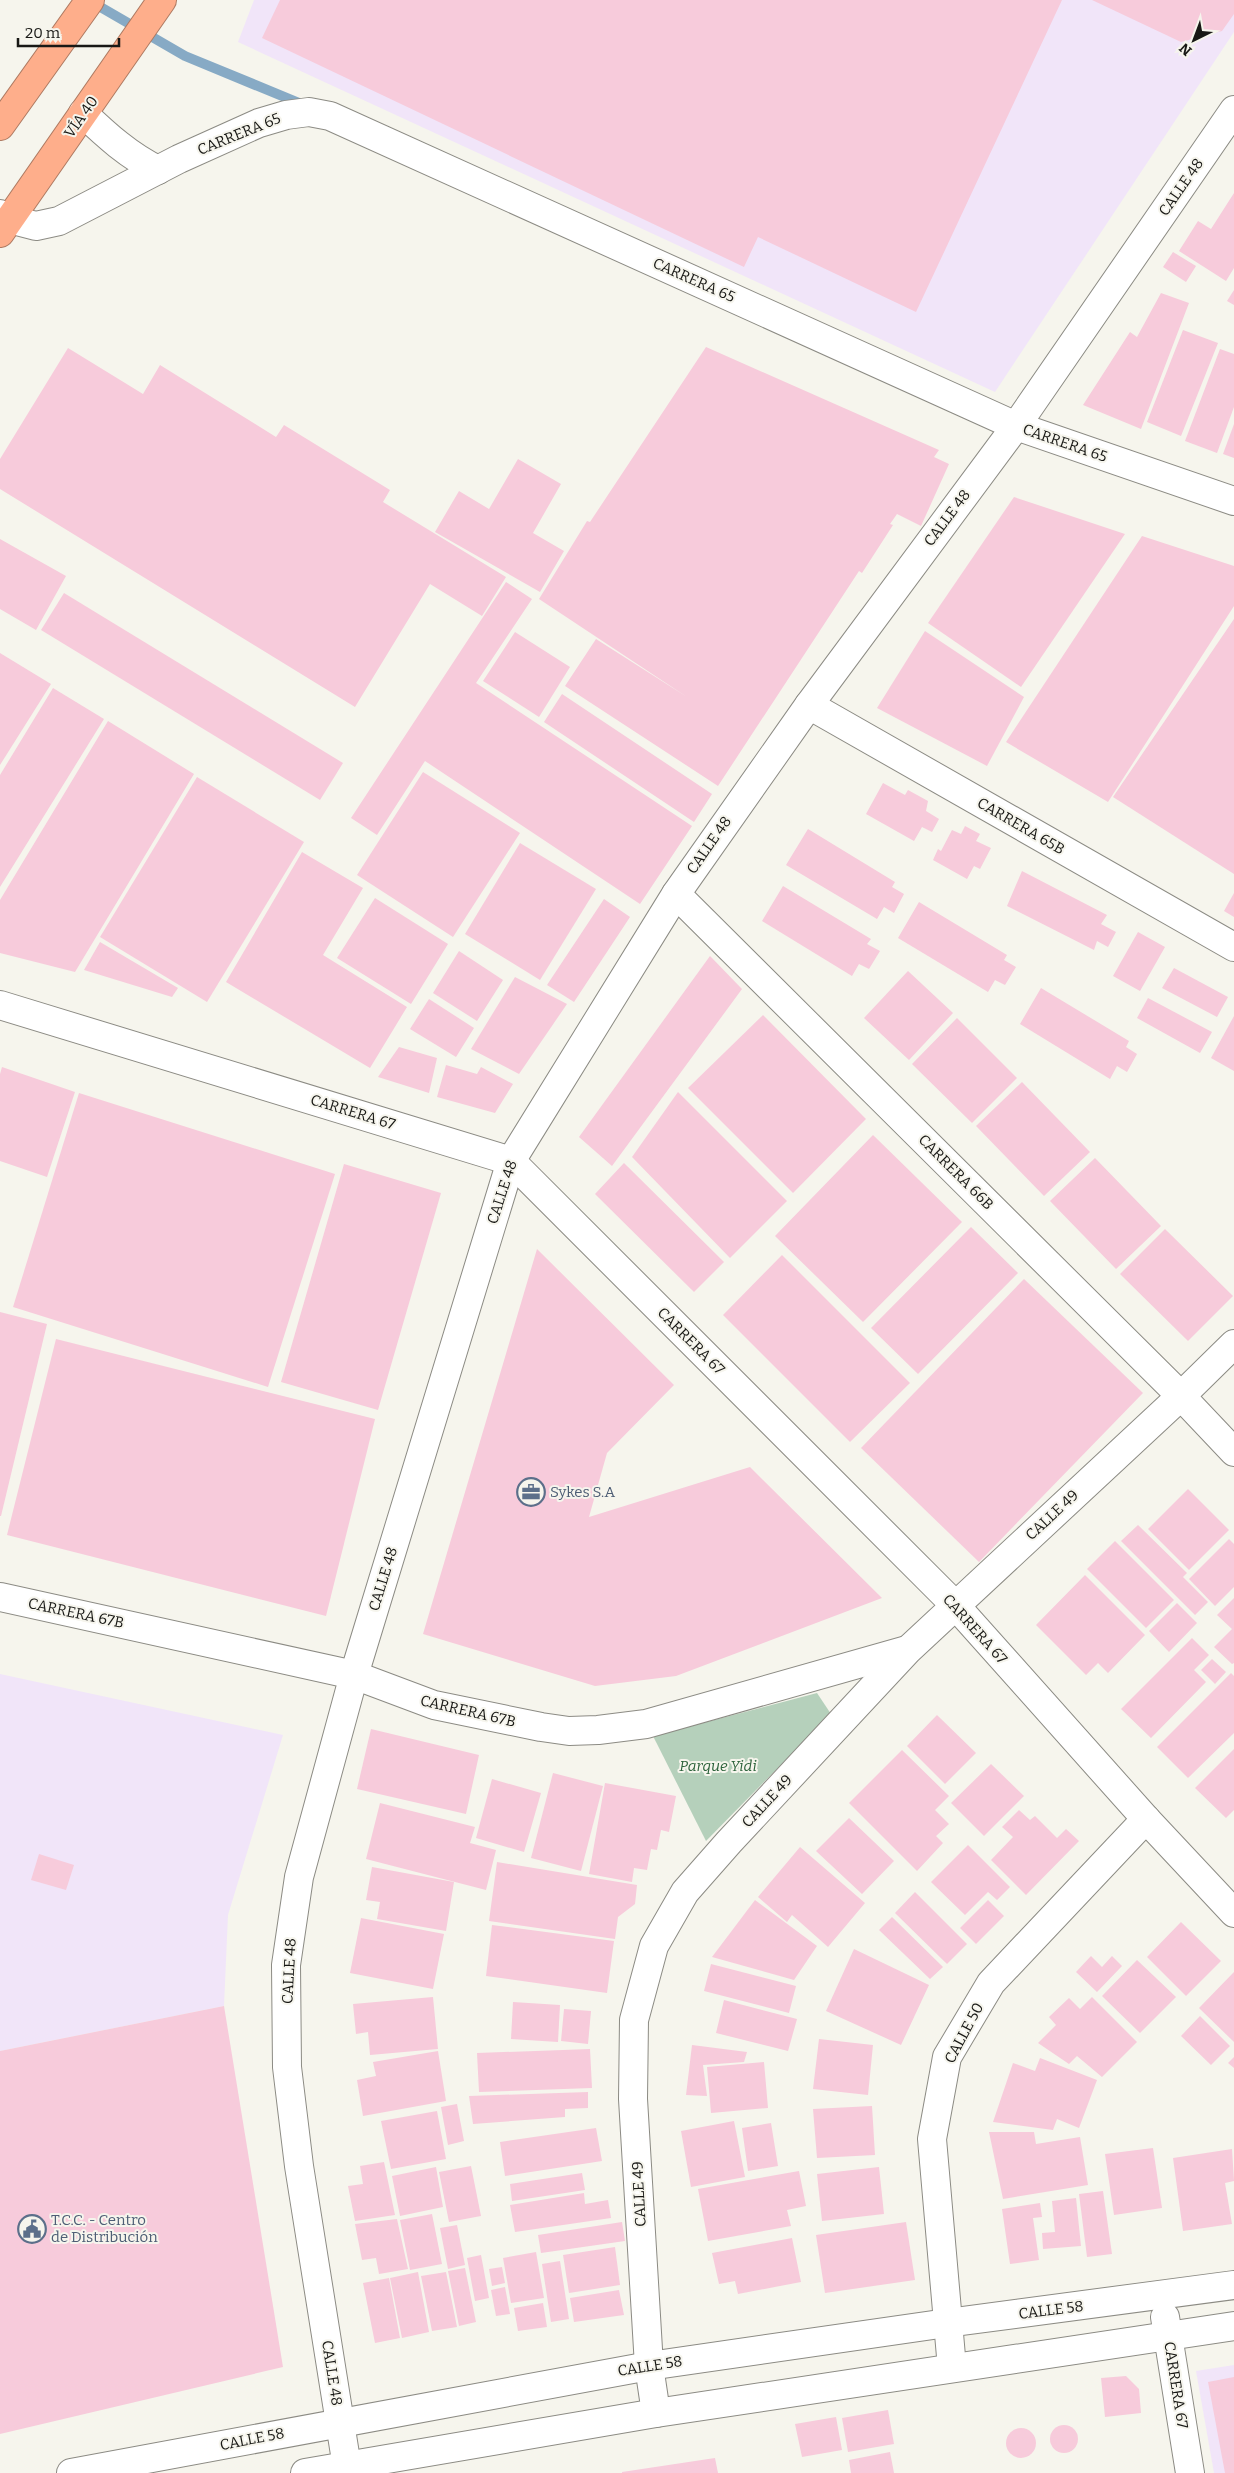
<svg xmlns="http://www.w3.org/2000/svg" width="1234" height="2473" font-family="Bitter,serif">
<rect width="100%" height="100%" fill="#f6f5ed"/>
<!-- industrial -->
<g fill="#f1e5f9">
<path d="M254,0h980v32l-239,360 -757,-350z"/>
<path d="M0,1674l283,61 -55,180 -4,91 -224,45z"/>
<path d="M1234,2365v108h-20l-18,-102z"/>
</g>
<!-- green -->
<path fill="#b5d0bb" d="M817,1693l14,21 -125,127 -53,-105z"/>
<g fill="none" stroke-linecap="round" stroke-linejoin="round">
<!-- stream -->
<path stroke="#87aac5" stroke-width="10" d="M90,1l95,55 119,49"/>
</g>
<!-- building -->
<g fill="#f7cbdb">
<path d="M280,0h782l-146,312 -158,-75 -14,30 -482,-229z"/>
<path d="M1092,0h142v14l-12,17 -41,11z"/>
<path d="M1234,193v75l-8,13 -47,-30 19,-30 13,8z"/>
<path d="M1173,252l23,14 -10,16 -23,-15z"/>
<path d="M1234,290v15l-7,-4z"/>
<path d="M1161,293l28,10 -48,126 -58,-24 47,-73 7,5z"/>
<path d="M1183,330l35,13 -37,93 -34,-14z"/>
<path d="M706,347l233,103 -5,7 15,7 -28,62 -24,-12 -7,10 3,1 -31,48 -3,-2 -141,215 -153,-100 31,-47 91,58 -148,-98 48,-78 3,1z"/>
<path d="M68,348l75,46 17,-29 116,72 8,-12 106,65 -7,12 123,75 -24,39 -52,-32 -75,123 -355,-218v-30z"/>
<path d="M1220,349l14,5v53l-17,46 -32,-12z"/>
<path d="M1234,424v34l-11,-4z"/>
<path d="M518,459l43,25 -28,49 31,18 -24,41 -105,-60 24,-41 30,18z"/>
<path d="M1014,497l111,37 -104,153 -93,-64z"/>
<path d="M1142,536l92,30v40l-126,196 -102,-60z"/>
<path d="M0,539l66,37 -30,54 -36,-21z"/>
<path d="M506,582l26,17 -56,84 216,143 -52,78 -215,-143 -48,74 -26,-17z"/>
<path d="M64,593l279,170 -23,37 -279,-170z"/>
<path d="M1234,619v255l-121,-77z"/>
<path d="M925,631l99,66 -37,69 -110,-58z"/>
<path d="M515,632l55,35 -31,50 -56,-36z"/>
<path d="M0,653l51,31 -51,81z"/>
<path d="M53,688l51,31 -104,168v-112z"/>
<path d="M562,694l150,100 -18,28 -150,-100z"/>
<path d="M108,721l86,53 -119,198 -75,-19v-53z"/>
<path d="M423,772l97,61 -67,104 -96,-62z"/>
<path d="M197,777l107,65 -97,160 -107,-65z"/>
<path d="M883,783l22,12 3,-5 20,11 -2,10 13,8 -7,13 -10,-5 -8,14 -48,-27z"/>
<path d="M965,826l15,8 -4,7 15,7 -11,21 -6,-3 -7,13 -34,-19 5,-11 3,2 11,-21 9,4z"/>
<path d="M808,829l87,53 -3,5 12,7 -10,19 -10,-6 -7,12 -91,-54z"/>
<path d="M520,843l76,46 -56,91 -75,-46z"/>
<path d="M302,852l61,36 -40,67 84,52 -37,61 -144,-86z"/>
<path d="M1022,871l85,44 -6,9 15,8 -8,15 -11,-6 -3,9 -87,-44z"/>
<path d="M783,886l88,53 -4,5 13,7 -11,18 -10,-5 -7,12 -90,-55z"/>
<path d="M1234,893v24l-10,-6z"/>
<path d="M375,898l73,46 -37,60 -74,-46z"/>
<path d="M604,899l26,18 -56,85 -27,-17z"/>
<path d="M919,902l88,53 -3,5 12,7 -11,18 -10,-5 -7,12 -90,-54z"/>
<path d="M1138,932l27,15 -25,44 -27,-15z"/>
<path d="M100,942l78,46 -6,9 -88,-27z"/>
<path d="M459,951l44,29 -26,41 -44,-28z"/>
<path d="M710,956l32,33 -130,177 -33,-29z"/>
<path d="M1174,968l54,29 -11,20 -55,-29z"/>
<path d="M908,971l45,42 -44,47 -45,-42z"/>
<path d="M515,977l52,27 -48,70 -48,-25z"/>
<path d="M1041,988l88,53 -3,6 11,7 -10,18 -10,-6 -7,13 -90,-55z"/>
<path d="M1148,998l64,34 -12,21 -63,-35z"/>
<path d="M429,999l45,29 -18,29 -46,-28z"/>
<path d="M763,1015l103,104 -73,74 -105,-105z"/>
<path d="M1234,1016v55l-23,-13z"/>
<path d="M957,1018l60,60 -45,45 -60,-59z"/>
<path d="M399,1047l38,11 -8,35 -51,-16z"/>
<path d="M446,1065l31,9 4,-7 32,17 -18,29 -58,-16z"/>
<path d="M2,1067l73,25 -28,85 -47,-16v-87z"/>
<path d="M1022,1082l68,70 -46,44 -68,-70z"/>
<path d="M678,1092l109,109 -57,57 -98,-101z"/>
<path d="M79,1093l256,81 -67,213 -255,-80z"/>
<path d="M873,1135l89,87 -99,100 -88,-86z"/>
<path d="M1095,1158l66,68 -45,43 -66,-68z"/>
<path d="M624,1163l100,99 -30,30 -99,-98z"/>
<path d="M344,1164l97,29 -63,217 -97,-28z"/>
<path d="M971,1227l47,46 -100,101 -47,-46z"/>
<path d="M1165,1229l68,67 -45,45 -68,-67z"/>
<path d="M537,1249l137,136 -67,68 -18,64 161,-50 132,131 -206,78 -81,10 -172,-52z"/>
<path d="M782,1255l128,128 -60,59 -127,-127z"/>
<path d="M1024,1279l119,114 -164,169 -118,-114z"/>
<path d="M0,1312l47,12 -46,192h-1z"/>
<path d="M56,1339l319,80 -49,197 -319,-81z"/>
<path d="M1188,1489l41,41 -40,40 -41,-41z"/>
<path d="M1138,1525l49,48 -4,4 25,25 -13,13 -74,-74z"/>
<path d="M1229,1539l5,5v43l-19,19 -26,-27z"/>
<path d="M1115,1541l59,59 -28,28 -59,-59z"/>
<path d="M1085,1575l60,60 -37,38 -10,-10 -12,12 -50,-50z"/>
<path d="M1234,1598v65l-2,1 -18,-17 18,-18 -15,-14z"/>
<path d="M1177,1603l20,20 -28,29 -20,-21z"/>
<path d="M1192,1638l17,17 -15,15 12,12 -55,56 -30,-29z"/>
<path d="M1212,1659l14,13 -11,12 -14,-14z"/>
<path d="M1231,1673l3,3v57l-46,45 -31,-31z"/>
<path d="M937,1715l39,38 -31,31 -38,-38z"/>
<path d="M371,1729l108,26 -13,59 -109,-25z"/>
<path d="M1234,1749v61l-8,8 -31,-30z"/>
<path d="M902,1750l47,46 -14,14 14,14 -13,12 7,7 -26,28 -68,-68z"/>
<path d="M991,1764l33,32 -40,40 -33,-33z"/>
<path d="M553,1773l50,13 -22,85 -50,-13z"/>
<path d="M492,1779l49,14 -17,59 -48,-14z"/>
<path d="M605,1783l71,13 -7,36 -8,-2 -4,20 -6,-1 -4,21 -13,-2 -2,14 -43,-8z"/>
<path d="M380,1803l95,24 -5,16 26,7 -10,40 -120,-31z"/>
<path d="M1019,1810l11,10 5,-4 22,22 9,-9 13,12 -53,54 -35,-35 22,-23 -11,-10z"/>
<path d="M849,1818l45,43 -32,33 -46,-43z"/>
<path d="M968,1845l42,42 -13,13 -9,-8 -23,23 -34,-33z"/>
<path d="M800,1847l65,56 -37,44 -36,-32 -5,7 -29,-25z"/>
<path d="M39,1854l35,11 -8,25 -35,-10z"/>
<path d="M497,1862l140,23 -2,19 -17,13 -3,22 -126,-18z"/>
<path d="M372,1867l82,15 -8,49 -69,-12 3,-17 -14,-2z"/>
<path d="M915,1892l52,52 -20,20 -52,-51z"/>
<path d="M755,1900l62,46 -23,34 -82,-23z"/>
<path d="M988,1900l16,16 -28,28 -16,-16z"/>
<path d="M892,1917l51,50 -13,12 -51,-49z"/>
<path d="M361,1918l83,16 -11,55 -83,-16z"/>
<path d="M1181,1922l40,39 -35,35 -39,-39z"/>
<path d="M492,1925l122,16 -7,52 -121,-17z"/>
<path d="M854,1949l75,36 -28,60 -75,-34z"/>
<path d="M1091,1956l11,11 10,-11 10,10 -25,26 -21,-20z"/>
<path d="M1137,1960l39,37 -36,36 -38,-37z"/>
<path d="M711,1964l85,22 -7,27 -85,-22z"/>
<path d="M1234,1972v70l-35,-34z"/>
<path d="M433,1997l5,52 -68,6 -2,-23 -12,2 -3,-30z"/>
<path d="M1092,1997l45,45 -35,35 -25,-21 -8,8 -31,-21 18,-18 -7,-8 20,-19 11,11z"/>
<path d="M724,2000l73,19 -9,32 -72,-18z"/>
<path d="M513,2002l47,3 -2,37 -47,-3z"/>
<path d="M224,2006l59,361 -283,67v-383z"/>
<path d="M564,2009l27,2 -3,33 -27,-3z"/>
<path d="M1200,2016l30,30 -19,19 -30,-29z"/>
<path d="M819,2039l54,6 -5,50 -55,-6z"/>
<path d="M692,2045l55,7 -3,10 -41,3 4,31 -21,-1z"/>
<path d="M590,2049l2,39 -113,4 -2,-39z"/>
<path d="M438,2051l8,50 -83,15 -6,-36 19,-4 -3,-14z"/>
<path d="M1234,2057v11l-6,-5z"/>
<path d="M1040,2058l57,22 -18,48 -22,-9 -4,11 -60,-8 20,-59 22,8z"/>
<path d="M764,2062l4,46 -57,5 -4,-46z"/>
<path d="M588,2092v16l-23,1v8l-92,7 -4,-28z"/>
<path d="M457,2104l7,37 -16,4 -7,-38z"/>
<path d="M872,2106l3,49 -58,3 -4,-49z"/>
<path d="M437,2111l9,48 -55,10 -10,-48z"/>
<path d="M734,2121l11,56 -54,10 -10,-56z"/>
<path d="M771,2123l7,43 -30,5 -6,-43z"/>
<path d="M596,2128l6,33 -97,15 -5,-34z"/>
<path d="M989,2132h45l2,12 44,-7 8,48 -85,14z"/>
<path d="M1153,2148l9,60 -48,7 -9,-61z"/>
<path d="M1232,2149l2,32 -9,2 7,41 -49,7 -10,-73z"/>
<path d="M384,2162l11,53 -40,6 -7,-35 15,-2 -3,-18z"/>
<path d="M471,2166l10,50 -32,6 -10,-50z"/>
<path d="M436,2167l7,40 -43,9 -8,-40z"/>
<path d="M879,2167l5,47 -62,7 -5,-47z"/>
<path d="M799,2171l7,35 -19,4 4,16 -83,15 -10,-52z"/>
<path d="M582,2173l3,17 -73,11 -2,-17z"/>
<path d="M1103,2191l9,63 -25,3 -8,-63z"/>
<path d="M584,2193l1,11 23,-4 3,18 -96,14 -5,-27z"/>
<path d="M1076,2198l5,48 -38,3 -1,-16 13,-1 -3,-31z"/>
<path d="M1040,2203l2,14 -9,1 6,42 -29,4 -8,-55z"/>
<path d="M432,2214l10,50 -32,6 -10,-50z"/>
<path d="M397,2219l11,50 -29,5 -3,-16 -14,2 -7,-36z"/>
<path d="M622,2222l3,19 -84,12 -3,-18z"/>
<path d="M906,2222l9,58 -90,13 -9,-58z"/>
<path d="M457,2225l8,40 -17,4 -8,-41z"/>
<path d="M792,2238l9,44 -63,12 -3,-13 -16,3 -7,-31z"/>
<path d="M615,2247l5,38 -51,8 -6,-38z"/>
<path d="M536,2252l8,46 -33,5 -8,-45z"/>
<path d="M481,2255l8,43 -14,3 -8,-43z"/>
<path d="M560,2261l9,58 -18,3 -9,-58z"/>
<path d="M502,2267l3,16 -13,3 -3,-17z"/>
<path d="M465,2268l11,54 -17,4 -11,-55z"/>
<path d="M418,2272l11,60 -27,6 -12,-60z"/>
<path d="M446,2272l11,55 -25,4 -11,-55z"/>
<path d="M389,2278l11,60 -25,5 -12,-60z"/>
<path d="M505,2287l5,27 -14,2 -5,-26z"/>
<path d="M619,2290l5,25 -50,7 -4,-24z"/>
<path d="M543,2303l4,24 -29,4 -4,-23z"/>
<path d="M1126,2376l13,13 2,24 -36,4 -4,-39z"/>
<path d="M1234,2377v96h-9l-17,-91z"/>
<path d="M888,2410l6,34 -46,8 -6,-34z"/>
<path d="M836,2417l6,33 -40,7 -7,-33z"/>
<circle cx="1064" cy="2439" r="14"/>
<circle cx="1021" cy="2443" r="15"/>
<path d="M890,2452l4,21h-43l-2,-13z"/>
<path d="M715,2458l3,15h-96v-1z"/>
</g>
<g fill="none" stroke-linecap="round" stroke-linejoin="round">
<defs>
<g id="minor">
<path d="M83,113c23,22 46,43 75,57"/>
<path d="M0,214l9,5 27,7 23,-5 120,-62 80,-36 27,-8 23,-3 21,4 686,310 218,75"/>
<path d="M809,705l425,242"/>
<path d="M676,894l505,502 53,56"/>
<path d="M0,1005l511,156 444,444 191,214 88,94"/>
<path d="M0,1597l354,78 80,30 107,22 28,4 29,-1 48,-6 261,-74"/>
<path d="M1165,2317l25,156"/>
<path d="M952,2368l-20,-229 15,-82 44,-74 155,-164"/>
<path d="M656,2413l-7,-47 -16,-267 1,-79 20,-74 31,-54 44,-50 179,-192 273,-254 53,-52"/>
<path d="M71,2473l578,-107 298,-43 287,-38"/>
<path d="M305,2473l351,-60 578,-87"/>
<path d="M348,2473l-49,-307 -12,-99 -1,-102 13,-88 55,-202 157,-514 165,-267 133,-189 207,-279 218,-316"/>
</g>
<g id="highway">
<path d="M0,126l90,-126"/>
<path d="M0,233l162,-233"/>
</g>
</defs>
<!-- minor casing -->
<use href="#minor" stroke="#8c8b84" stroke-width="30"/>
<!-- highway casing -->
<use href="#highway" stroke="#ae7a62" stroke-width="30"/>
<!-- minor -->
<use href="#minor" stroke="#fff" stroke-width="28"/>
<!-- highway -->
<use href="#highway" stroke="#feae8b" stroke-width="28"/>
</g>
<!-- icons -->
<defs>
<symbol id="office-ring" viewBox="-11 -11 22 22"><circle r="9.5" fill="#f6f5ed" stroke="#5c6f8a" stroke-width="1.5"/><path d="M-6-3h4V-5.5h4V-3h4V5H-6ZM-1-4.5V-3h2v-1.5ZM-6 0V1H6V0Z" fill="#5c6f8a"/></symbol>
<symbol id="civic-ring" viewBox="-11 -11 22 22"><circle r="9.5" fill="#f6f5ed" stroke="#5c6f8a" stroke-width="1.5"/><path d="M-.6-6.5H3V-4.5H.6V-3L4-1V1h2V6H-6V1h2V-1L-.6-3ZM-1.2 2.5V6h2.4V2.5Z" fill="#5c6f8a"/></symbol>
</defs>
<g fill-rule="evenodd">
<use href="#office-ring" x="515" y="1476" width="32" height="32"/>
<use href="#civic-ring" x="16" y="2213" width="32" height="32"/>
</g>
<g text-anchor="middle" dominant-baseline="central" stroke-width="4" stroke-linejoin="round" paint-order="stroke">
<!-- street labels -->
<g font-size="15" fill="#181815" stroke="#f6f5ed">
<text transform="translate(81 117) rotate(-55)">VÍA 40</text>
<text transform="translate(239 134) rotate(-22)">CARRERA 65</text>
<text transform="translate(1181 187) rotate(-55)">CALLE 48</text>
<text transform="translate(694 280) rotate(24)">CARRERA 65</text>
<text transform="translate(1065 443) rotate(19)">CARRERA 65</text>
<text transform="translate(947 518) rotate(-53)">CALLE 48</text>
<text transform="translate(1021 826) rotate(30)">CARRERA 65B</text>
<text transform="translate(709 845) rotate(-55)">CALLE 48</text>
<text transform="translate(353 1112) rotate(17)">CARRERA 67</text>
<text transform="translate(956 1172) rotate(45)">CARRERA 66B</text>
<text transform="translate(502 1192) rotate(-72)">CALLE 48</text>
<text transform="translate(691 1341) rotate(45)">CARRERA 67</text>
<text transform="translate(1052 1515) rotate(-43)">CALLE 49</text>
<text transform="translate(383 1579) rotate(-73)">CALLE 48</text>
<text transform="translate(76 1613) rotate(12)">CARRERA 67B</text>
<text transform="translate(975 1629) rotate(48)">CARRERA 67</text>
<text transform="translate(468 1711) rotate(13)">CARRERA 67B</text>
<text transform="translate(767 1801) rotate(-47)">CALLE 49</text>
<text transform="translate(289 1971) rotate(-87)">CALLE 48</text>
<text transform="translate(964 2033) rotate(-62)">CALLE 50</text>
<text transform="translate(639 2194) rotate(-93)">CALLE 49</text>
<text transform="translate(1051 2310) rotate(-7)">CALLE 58</text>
<text transform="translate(650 2366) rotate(-9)">CALLE 58</text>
<text transform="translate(332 2373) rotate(81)">CALLE 48</text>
<text transform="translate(1176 2385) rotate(81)">CARRERA 67</text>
<text transform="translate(252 2439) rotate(-11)">CALLE 58</text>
</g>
<!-- service labels -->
<g font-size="15" fill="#4e5e75" stroke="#f6f5ed" text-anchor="start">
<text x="550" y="1492">Sykes S.A</text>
<text x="51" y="2220">T.C.C. - Centro<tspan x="51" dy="17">de Distribución</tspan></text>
</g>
<!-- park labels -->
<g font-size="15" font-style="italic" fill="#2d633c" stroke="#f6f5ed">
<text x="718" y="1766">Parque Yidi</text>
</g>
</g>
<!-- north arrow -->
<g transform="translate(1194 40) rotate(222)" stroke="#f6f5ed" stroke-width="4" paint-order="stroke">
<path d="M0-4L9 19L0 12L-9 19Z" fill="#181815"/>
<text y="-8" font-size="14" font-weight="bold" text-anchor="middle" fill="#181815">N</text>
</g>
<!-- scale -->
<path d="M18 38v8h101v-8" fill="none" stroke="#181815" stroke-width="2.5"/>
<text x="25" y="38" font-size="15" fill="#181815" stroke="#f6f5ed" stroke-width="4" paint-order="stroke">20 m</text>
</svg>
